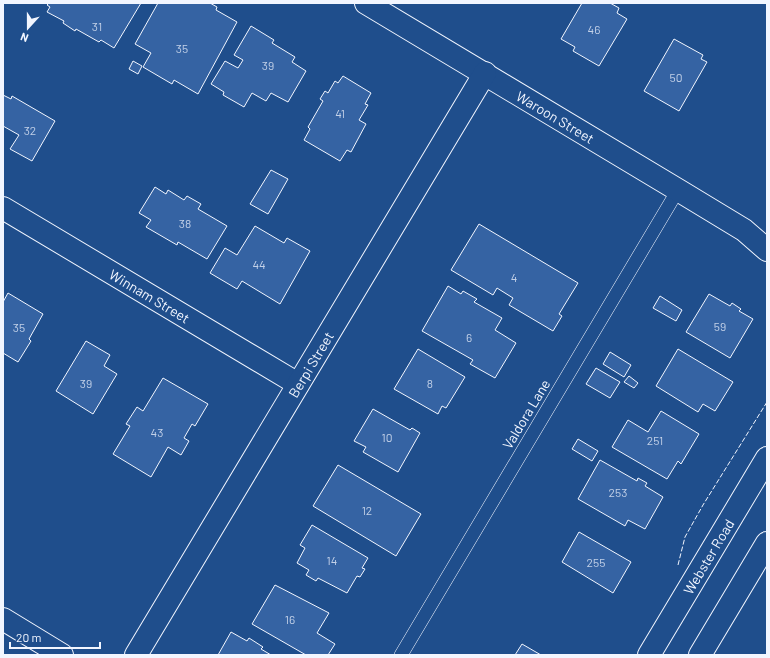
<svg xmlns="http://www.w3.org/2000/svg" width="770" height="658" font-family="Barlow,sans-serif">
<rect width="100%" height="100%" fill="#1f4e8c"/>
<!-- building -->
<g fill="#3563a3" stroke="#f2f6ff">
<path d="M49,3h92l-27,45 -13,-8 -2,2 -23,-13 -1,2 -12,-8 1,-2 -17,-9 3,-5 -3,-2z"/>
<path d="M158,3h52l7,4 -1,3 21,12 -39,72 -24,-14 -2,4 -29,-17 8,-14 -16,-9z"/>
<path d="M582,3h28l9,5 -2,5 10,6 -28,47 -26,-15 2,-4 -14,-8z"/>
<path d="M251,26l23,14 -2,3 23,14 -3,5 14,9 -18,31 -17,-9 -5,8 -14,-8 -8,14 -21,-12 1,-3 -13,-8 14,-23 13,7 5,-8 -9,-5z"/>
<path d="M674,39l29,16 -2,4 6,3 -28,49 -35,-20z"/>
<path d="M133,61l9,5 -4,8 -9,-5z"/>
<path d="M343,76l28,17 -6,11 3,1 -9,15 7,4 -15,28 -4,-2 -7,11 -36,-21 6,-11 -2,-2 15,-26 -3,-2 5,-8 3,2 7,-12 3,2z"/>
<path d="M3,95l8,4 1,-3 43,25 -23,40 -22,-12 9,-14 -16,-9z"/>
<path d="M271,170l17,9 -20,35 -18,-10z"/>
<path d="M155,187l11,7 2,-4 16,10 3,-4 14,8 -3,5 29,17 -20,33 -29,-17 -1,3 -31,-18 5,-7 -12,-7z"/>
<path d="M479,224l99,59 -19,31 3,2 -9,15 -44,-26 4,-7 -16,-10 -4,7 -42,-25z"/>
<path d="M255,226l29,17 3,-5 23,13 -30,53 -38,-23 -5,8 -27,-16 15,-25 12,7z"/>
<path d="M448,286l13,8 2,-3 14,8 -3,3 28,16 -7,12 21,13 -21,35 -25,-14 3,-4 -51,-29z"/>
<path d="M8,293l35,21 -14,25 2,2 -13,21 -15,-9v-51z"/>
<path d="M709,294l21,12 2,-3 9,6 -2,2 14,8 -23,39 -44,-26z"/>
<path d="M660,296l22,14 -6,11 -23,-13z"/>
<path d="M86,341l24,14 -6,11 13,8 -24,40 -37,-23z"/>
<path d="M418,349l47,28 -19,31 -4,-2 -4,8 -44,-25z"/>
<path d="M678,349l55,33 -18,29 -12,-7 -5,8 -42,-26z"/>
<path d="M610,352l21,13 -7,12 -21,-13z"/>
<path d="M596,368l24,14 -10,16 -24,-14z"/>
<path d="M629,376l9,7 -4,5 -10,-6z"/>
<path d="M163,378l45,26 -13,22 -3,-2 -8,14 5,3 -8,14 -13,-8 -17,30 -38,-23 17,-28 -4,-2 11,-17 6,4z"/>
<path d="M373,409l37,21 2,-2 8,5 -22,39 -35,-20 3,-5 -12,-6z"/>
<path d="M661,411l38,23 -18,30 -3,-3 -11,18 -55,-32 16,-27 20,12z"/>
<path d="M578,439l20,12 -6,10 -20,-12z"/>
<path d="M600,460l37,21 1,-3 9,5 -2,3 18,11 -18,32 -17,-9 -3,6 -47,-27z"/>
<path d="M338,465l83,49 -25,42 -83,-50z"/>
<path d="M312,525l56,33 -6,10 3,1 -5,8 -3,-1 -10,17 -29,-15 -2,3 -10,-6 3,-5 -12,-7 8,-15 -5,-3z"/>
<path d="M579,532l52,30 -18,31 -51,-31z"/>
<path d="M275,585l54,28 -12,20 18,11 -7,11h-22l-54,-31z"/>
<path d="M231,632l16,9 2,-3 14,9 -2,2 10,6h-53z"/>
<path d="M522,644l19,11h-26z"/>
</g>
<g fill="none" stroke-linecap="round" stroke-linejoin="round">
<defs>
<path id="lane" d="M401,655l277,-465"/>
<g id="street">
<path id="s1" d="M366,3l312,187 66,40 23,20"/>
<path id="s2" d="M3,208l295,176"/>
<path d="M3,619l59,36"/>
<path id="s3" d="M136,655l349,-582"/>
</g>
<g id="primary">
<path id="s4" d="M649,655l118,-197"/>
<path d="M700,655l67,-112"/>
</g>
</defs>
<!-- lane casing -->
<use href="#lane" stroke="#f2f6ff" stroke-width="14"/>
<!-- street casing -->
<use href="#street" stroke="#f2f6ff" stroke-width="24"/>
<!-- primary casing -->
<use href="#primary" stroke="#f2f6ff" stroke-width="24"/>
<!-- lane -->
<use href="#lane" stroke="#1f4e8c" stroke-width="13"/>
<!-- street -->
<use href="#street" stroke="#1f4e8c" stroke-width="22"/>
<!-- primary -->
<use href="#primary" stroke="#1f4e8c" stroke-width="22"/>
<!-- fence -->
<path stroke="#f2f6ff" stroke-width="1" stroke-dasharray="5 2" stroke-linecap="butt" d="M678,565l7,-28 18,-32 64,-103"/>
</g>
<g text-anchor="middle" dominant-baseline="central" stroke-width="3" stroke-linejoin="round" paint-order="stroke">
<!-- number labels -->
<g font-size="12" fill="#c3d1e8">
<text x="97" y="26">31</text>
<text x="594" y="29">46</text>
<text x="182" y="48">35</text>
<text x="268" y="65">39</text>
<text x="676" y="77">50</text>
<text x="340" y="113">41</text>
<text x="30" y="130">32</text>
<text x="185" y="223">38</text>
<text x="259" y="264">44</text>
<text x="514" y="277">4</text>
<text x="720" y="326">59</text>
<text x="19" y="327">35</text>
<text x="469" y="337">6</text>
<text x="86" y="383">39</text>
<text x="430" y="383">8</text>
<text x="157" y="432">43</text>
<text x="387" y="437">10</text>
<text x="655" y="440">251</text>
<text x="618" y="492">253</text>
<text x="367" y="510">12</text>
<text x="332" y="560">14</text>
<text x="596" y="562">255</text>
<text x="290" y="619">16</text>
</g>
<!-- street labels -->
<g font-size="14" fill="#f2f6ff" stroke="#1f4e8c">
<text stroke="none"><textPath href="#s1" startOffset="221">Waroon Street</textPath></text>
<text stroke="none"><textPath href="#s2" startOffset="171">Winnam Street</textPath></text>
<text stroke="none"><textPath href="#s3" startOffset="339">Berpi Street</textPath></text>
<text transform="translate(526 414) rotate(-59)">Valdora Lane</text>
<text stroke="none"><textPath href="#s4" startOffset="115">Webster Road</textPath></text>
</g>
</g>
<!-- border -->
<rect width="770" height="658" fill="none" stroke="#f2f6ff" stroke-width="8"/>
<!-- north arrow -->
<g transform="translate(28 28) rotate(201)" stroke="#1f4e8c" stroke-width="3" paint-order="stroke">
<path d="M0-3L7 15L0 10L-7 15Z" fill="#f2f6ff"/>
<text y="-6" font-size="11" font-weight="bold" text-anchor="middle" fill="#f2f6ff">N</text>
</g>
<!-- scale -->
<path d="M10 642v6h90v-6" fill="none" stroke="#f2f6ff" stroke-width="2"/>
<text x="16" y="642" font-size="12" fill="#f2f6ff" stroke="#1f4e8c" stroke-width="3" paint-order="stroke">20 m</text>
</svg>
